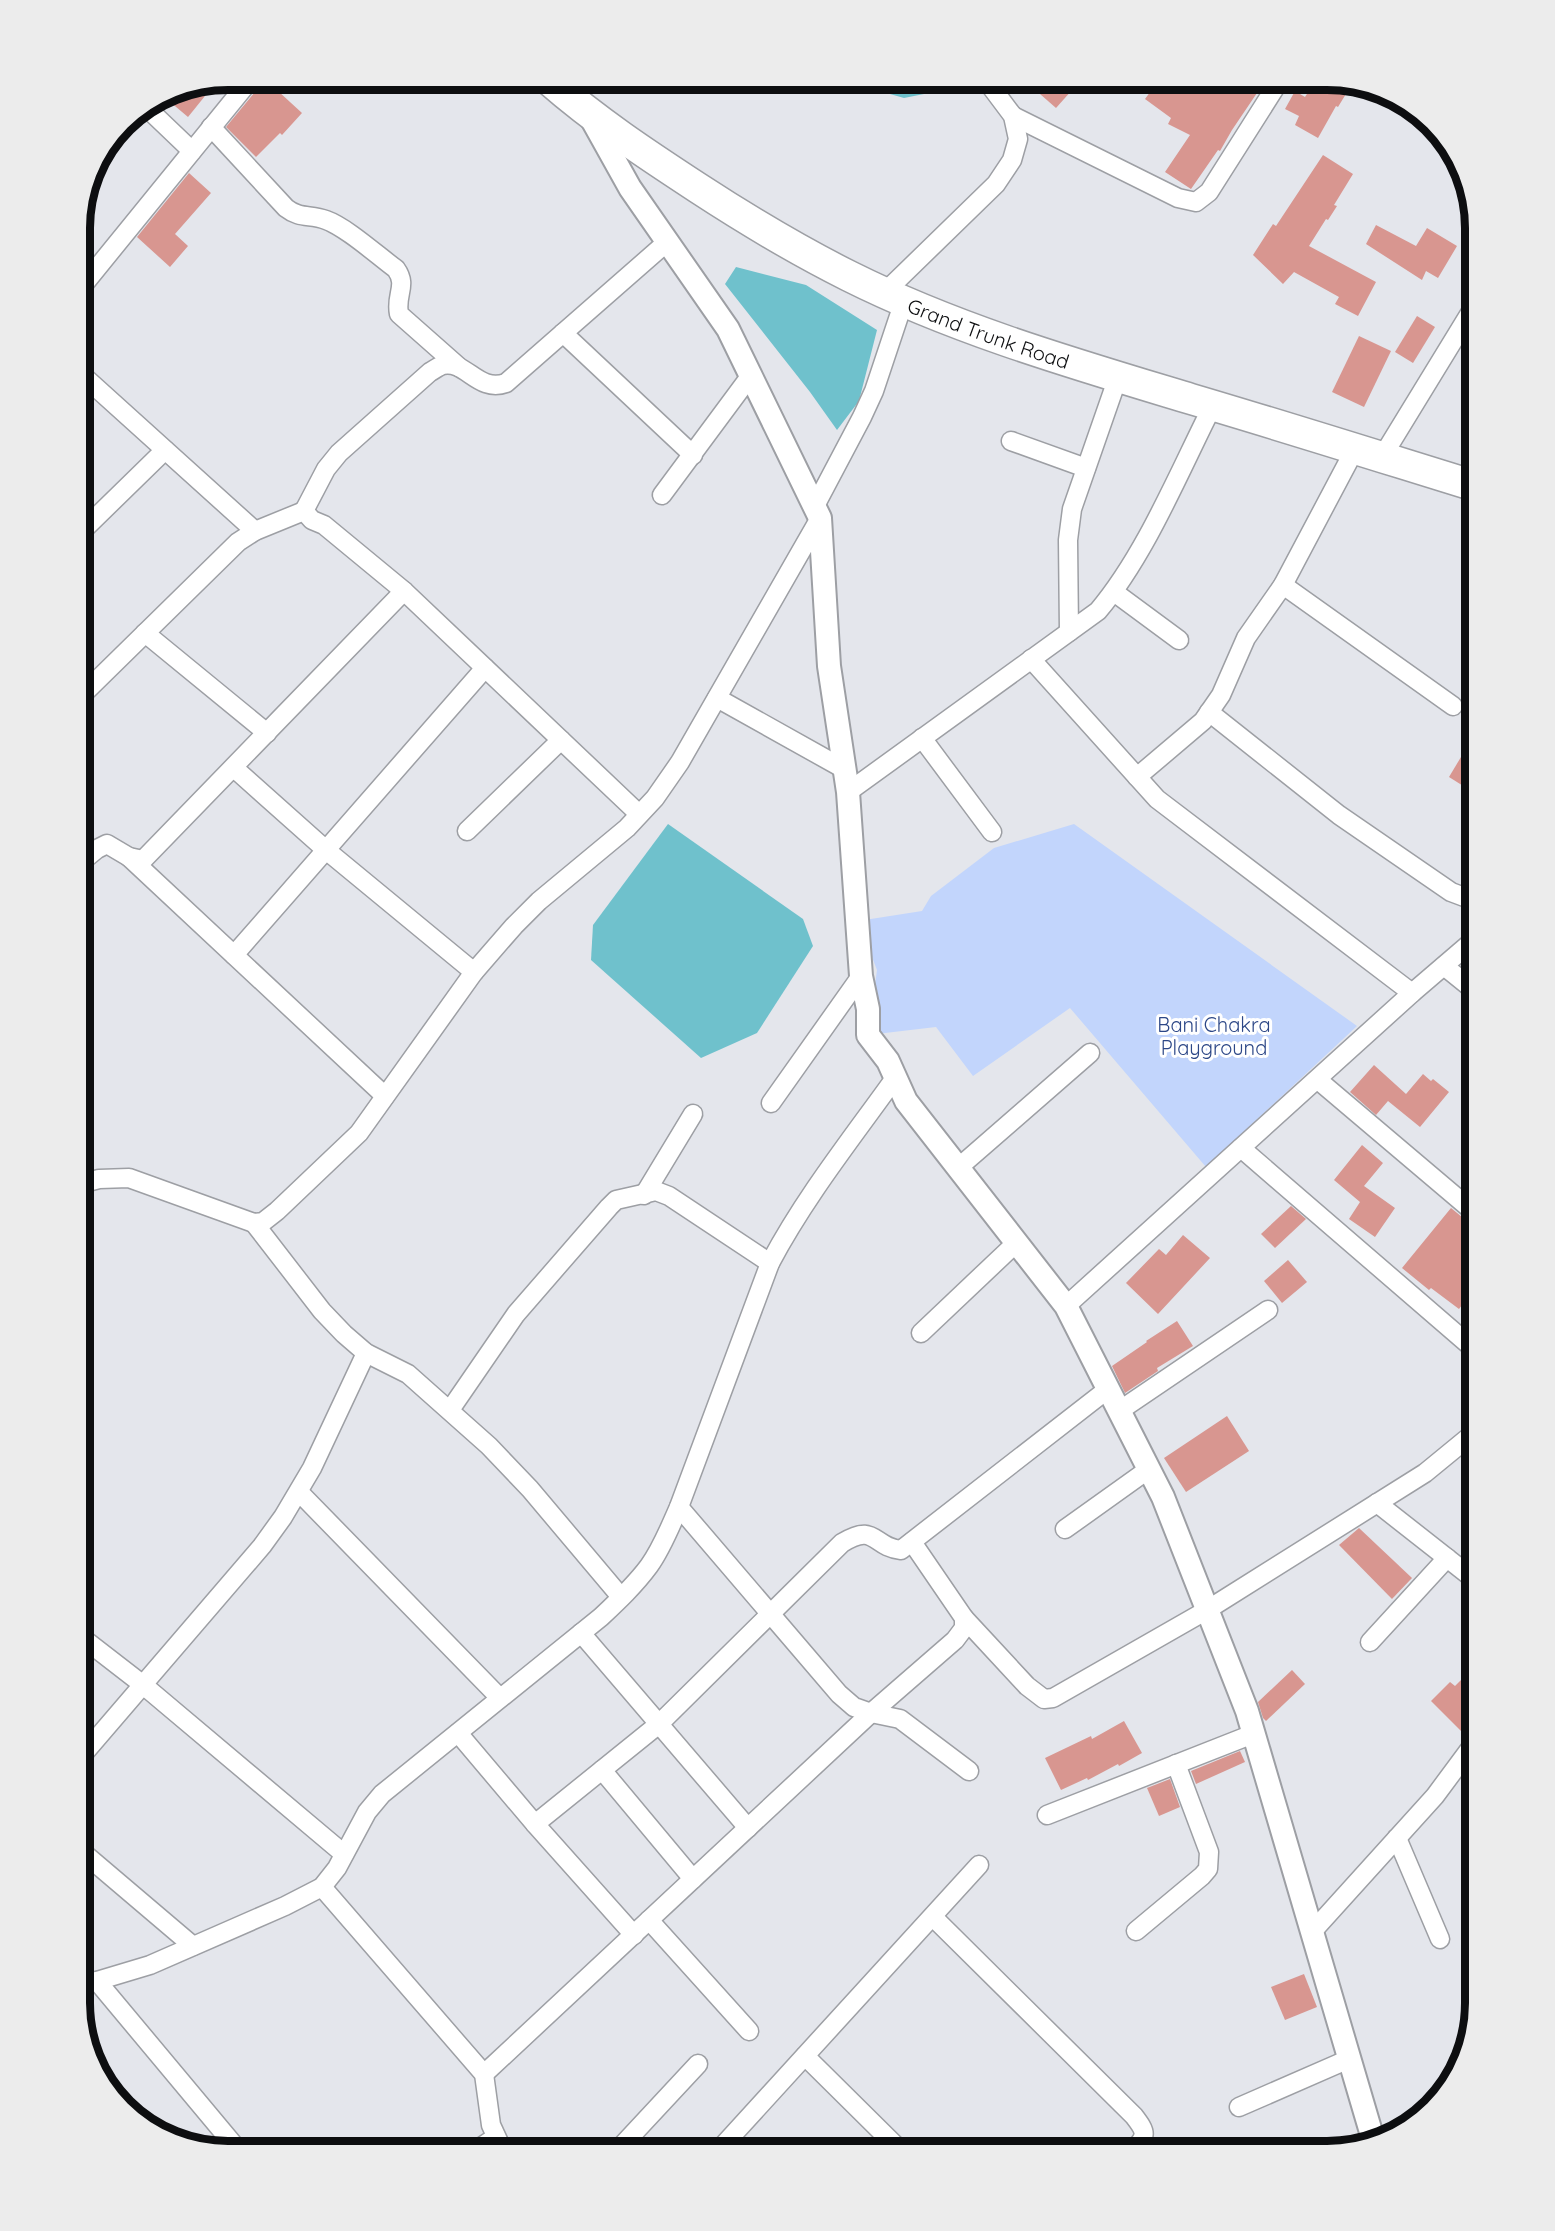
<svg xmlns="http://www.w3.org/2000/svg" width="1555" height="2231" font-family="Quicksand,sans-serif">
<rect width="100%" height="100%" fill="#e4e6ec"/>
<!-- green -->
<path fill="#c2d5fc" d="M1074,824l283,202 -151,141 -136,-159 -97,68 -37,-49 -68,8 9,-65 -19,-49 64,-10 9,-15 63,-48z"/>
<!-- water -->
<g fill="#6fc1cc">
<path d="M846,80h97l-4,11 -35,7 -56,-16z"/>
<path d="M736,267l70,18 71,45 -18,71 -22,29 -27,-38 -85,-108z"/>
<path d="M668,824l135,95 10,27 -56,87 -56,25 -110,-98 2,-35z"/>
</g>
<!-- building -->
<g fill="#d89690">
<path d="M261,80h5l36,33 -20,22 -2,-2 -24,24 -30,-30 33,-40z"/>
<path d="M1024,80h57l-25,28z"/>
<path d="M1159,80h98l-6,9 6,4 -25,37 -12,21 -2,-1 -27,39 -26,-17 25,-37 -22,-11 3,-6 -26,-19z"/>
<path d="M1316,80h21l15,4 -14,23 -2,-1 -18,32 -23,-13 4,-9 -14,-7 10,-18 10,6z"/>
<path d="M193,86l12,10 -17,21 -25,-21 8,-5z"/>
<path d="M1323,155l30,19 -19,31 3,1 -9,14 -2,-1 -17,27 67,36 -18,34 -23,-12 4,-7 -45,-25 -11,12 -30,-29 20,-31 3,2z"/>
<path d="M189,173l22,20 -36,41 13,12 -18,21 -33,-30z"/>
<path d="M1376,225l40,21 11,-18 30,18 -19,32 -12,-7 -4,9 -56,-36z"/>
<path d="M1417,316l18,11 -22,36 -18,-11z"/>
<path d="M1359,336l32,15 -27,56 -32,-15z"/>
<path d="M1461,757l15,9v28l-27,-17z"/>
<path d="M1374,1065l32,29 17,-20 8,7 2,-2 16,13 -29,35 -32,-26 -12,14 -26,-23z"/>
<path d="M1362,1145l21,18 -19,23 31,22 -20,29 -26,-18 11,-17 -26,-22z"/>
<path d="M1291,1206l15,13 -31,29 -14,-14z"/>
<path d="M1451,1208l17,14 7,2v64l-16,21 -28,-21 -2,2 -27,-22z"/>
<path d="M1183,1235l27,23 -52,56 -32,-31 33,-34 7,6z"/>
<path d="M1288,1260l19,22 -25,21 -18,-22z"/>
<path d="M1177,1321l16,25 -36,22 1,3 -33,22 -13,-27 35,-24 -1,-1z"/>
<path d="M1227,1416l22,35 -63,41 -22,-34z"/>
<path d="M1359,1528l53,50 -20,21 -53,-54z"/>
<path d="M1475,1666v54l-12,13 -32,-32 19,-19 5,4z"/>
<path d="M1292,1670l13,14 -39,37 -3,-3 -5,-16z"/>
<path d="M1124,1721l18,32 -23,13 -1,-2 -30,16 -1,-2 -26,12 -16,-32 46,-22 1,3z"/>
<path d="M1240,1751l5,11 -49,22 -5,-13z"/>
<path d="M1170,1779l10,28 -21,9 -12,-28z"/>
<path d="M1304,1974l13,33 -32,13 -14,-33z"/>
</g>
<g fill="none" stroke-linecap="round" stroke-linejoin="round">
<defs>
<g id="minor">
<path d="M146,107l46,44"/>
<path d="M1013,116l165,82 18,4 13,-10 71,-112"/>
<path d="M211,127l75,81c14,11 24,6 40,12 20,7 51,35 70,49 12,17 -1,25 3,45l60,53"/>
<path d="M80,289l170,-209"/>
<path d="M885,292l111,-108 16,-24 6,-21 -5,-23 -27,-36"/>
<path d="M563,333l130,122"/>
<path d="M80,373l175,158"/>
<path d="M1011,441l75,27"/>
<path d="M1382,457l93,-152"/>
<path d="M662,495l89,-120"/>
<path d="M815,506l47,-89 12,-26 30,-90"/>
<path d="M304,511l22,-42 13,-16 91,-81c4,-2 9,-6 13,-7 23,-5 35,28 63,18l161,-141"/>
<path d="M80,533l85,-83"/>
<path d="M1283,585l170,121"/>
<path d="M1114,592l65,48"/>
<path d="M1069,632l-1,-92 4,-31 46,-132"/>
<path d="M145,633l122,100"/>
<path d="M1031,659l126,140 255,194"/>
<path d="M80,697l158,-155 17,-11 49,-20 8,9 12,5 80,66 235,223"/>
<path d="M717,698l127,71"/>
<path d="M1209,712l130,103 112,77 24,9"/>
<path d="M922,738l70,94"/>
<path d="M234,768l92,82 148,122"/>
<path d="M1137,777l66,-56 18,-26 25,-57 37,-53 72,-136"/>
<path d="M848,792l250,-181c48,-57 81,-139 115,-206"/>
<path d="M467,831l94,-91"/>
<path d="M129,857l256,239"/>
<path d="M80,863l17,-14 10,-5 22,13 14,3 261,-269"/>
<path d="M234,955l251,-287"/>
<path d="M1444,966l31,25"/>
<path d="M1318,1080l157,133"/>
<path d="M771,1103l90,-127"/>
<path d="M1241,1148l234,202"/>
<path d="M958,1168l132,-115"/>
<path d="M80,1184l19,-5 30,-1 125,45 9,-1 14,-11 82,-78 115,-161 40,-46 25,-25 88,-73 28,-30 25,-36 140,-244"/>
<path d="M644,1195l49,-81"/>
<path d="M254,1223l68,88 22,23 22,19 42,21 81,72 41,43 91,108"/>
<path d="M1066,1306l346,-313 63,-54"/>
<path d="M921,1333l95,-90"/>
<path d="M450,1410l66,-96 93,-107 7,-7 40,-9 13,5 101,67"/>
<path d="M1119,1411l149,-101"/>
<path d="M299,1492l201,206"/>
<path d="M1377,1503l98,77"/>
<path d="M679,1507l160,187 15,13 17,6 29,6 69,52"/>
<path d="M1065,1529l84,-60"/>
<path d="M964,1618l63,68 17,13 9,-1 154,-88 218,-137 50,-41"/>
<path d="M581,1633l167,195"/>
<path d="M80,1636l62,48 202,170"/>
<path d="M1370,1642l77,-84"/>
<path d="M458,1733l77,91 99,111"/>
<path d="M80,1758l182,-212 21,-29 29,-49 54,-115"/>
<path d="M602,1770l91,109"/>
<path d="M1047,1815l206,-81"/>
<path d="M535,1824l124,-100 183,-181c34,-21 30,4 59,7l207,-161"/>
<path d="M1397,1838l43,101"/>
<path d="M80,1850l113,96"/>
<path d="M322,1887l162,187 7,51 12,26"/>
<path d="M933,1917l201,199c13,17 13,19 -1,35"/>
<path d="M649,1920l100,111"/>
<path d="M1136,1931l66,-55 6,-7 1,-17 -33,-88"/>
<path d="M1312,1932l123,-136 40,-54"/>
<path d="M97,1981l142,170"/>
<path d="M80,1986l70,-21 135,-59 37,-19 15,-19 30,-56 15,-18 219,-177c17,-16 34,-32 48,-51 13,-18 21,-39 30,-59l91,-244c35,-66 82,-125 125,-185"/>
<path d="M805,2056l96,95"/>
<path d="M484,2074l387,-361 84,-73 9,-12v-10l-52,-76"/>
<path d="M1239,2107l110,-48"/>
<path d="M475,2151l21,-14"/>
<path d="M617,2151l81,-87"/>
<path d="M718,2151l261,-286"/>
</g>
<path id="tertiary" d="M591,118l39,70 98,141 92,189 9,148 19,126 13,184 7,33v26l20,26 18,40 160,205 97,191 84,214 126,428"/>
<g id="primary">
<path id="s1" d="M549,80c47,41 97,74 149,108 49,32 99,62 151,88 108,54 226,88 342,123 95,28 190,58 284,87"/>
</g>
</defs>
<!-- minor casing -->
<use href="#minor" stroke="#9d9fa4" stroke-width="21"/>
<!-- tertiary casing -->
<use href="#tertiary" stroke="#9d9fa4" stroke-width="26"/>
<!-- primary casing -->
<use href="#primary" stroke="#9d9fa4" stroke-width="33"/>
<!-- minor -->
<use href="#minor" stroke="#fff" stroke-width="18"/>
<!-- tertiary -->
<use href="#tertiary" stroke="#fff" stroke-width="22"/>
<!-- primary -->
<use href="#primary" stroke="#fff" stroke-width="30"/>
</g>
<g text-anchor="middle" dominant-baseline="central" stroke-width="6" stroke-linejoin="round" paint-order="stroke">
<!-- street labels -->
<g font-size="20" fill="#0d0e10" stroke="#fff">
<text stroke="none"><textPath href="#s1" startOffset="510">Grand Trunk Road</textPath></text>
</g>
<!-- park labels -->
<g font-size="20" fill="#2c4787" stroke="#fff">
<text x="1214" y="1024">Bani Chakra<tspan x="1214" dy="23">Playground</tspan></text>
</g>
</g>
<!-- crop -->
<path d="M0 0H1555V2231H0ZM228 90H1327A138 138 0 0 1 1465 228V2003A138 138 0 0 1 1327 2141H228A138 138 0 0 1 90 2003V228A138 138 0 0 1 228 90Z" fill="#ececec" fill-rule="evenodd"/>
<path fill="none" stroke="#0d0e10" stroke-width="8" d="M228 90H1327A138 138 0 0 1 1465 228V2003A138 138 0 0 1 1327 2141H228A138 138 0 0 1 90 2003V228A138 138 0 0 1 228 90Z"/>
</svg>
